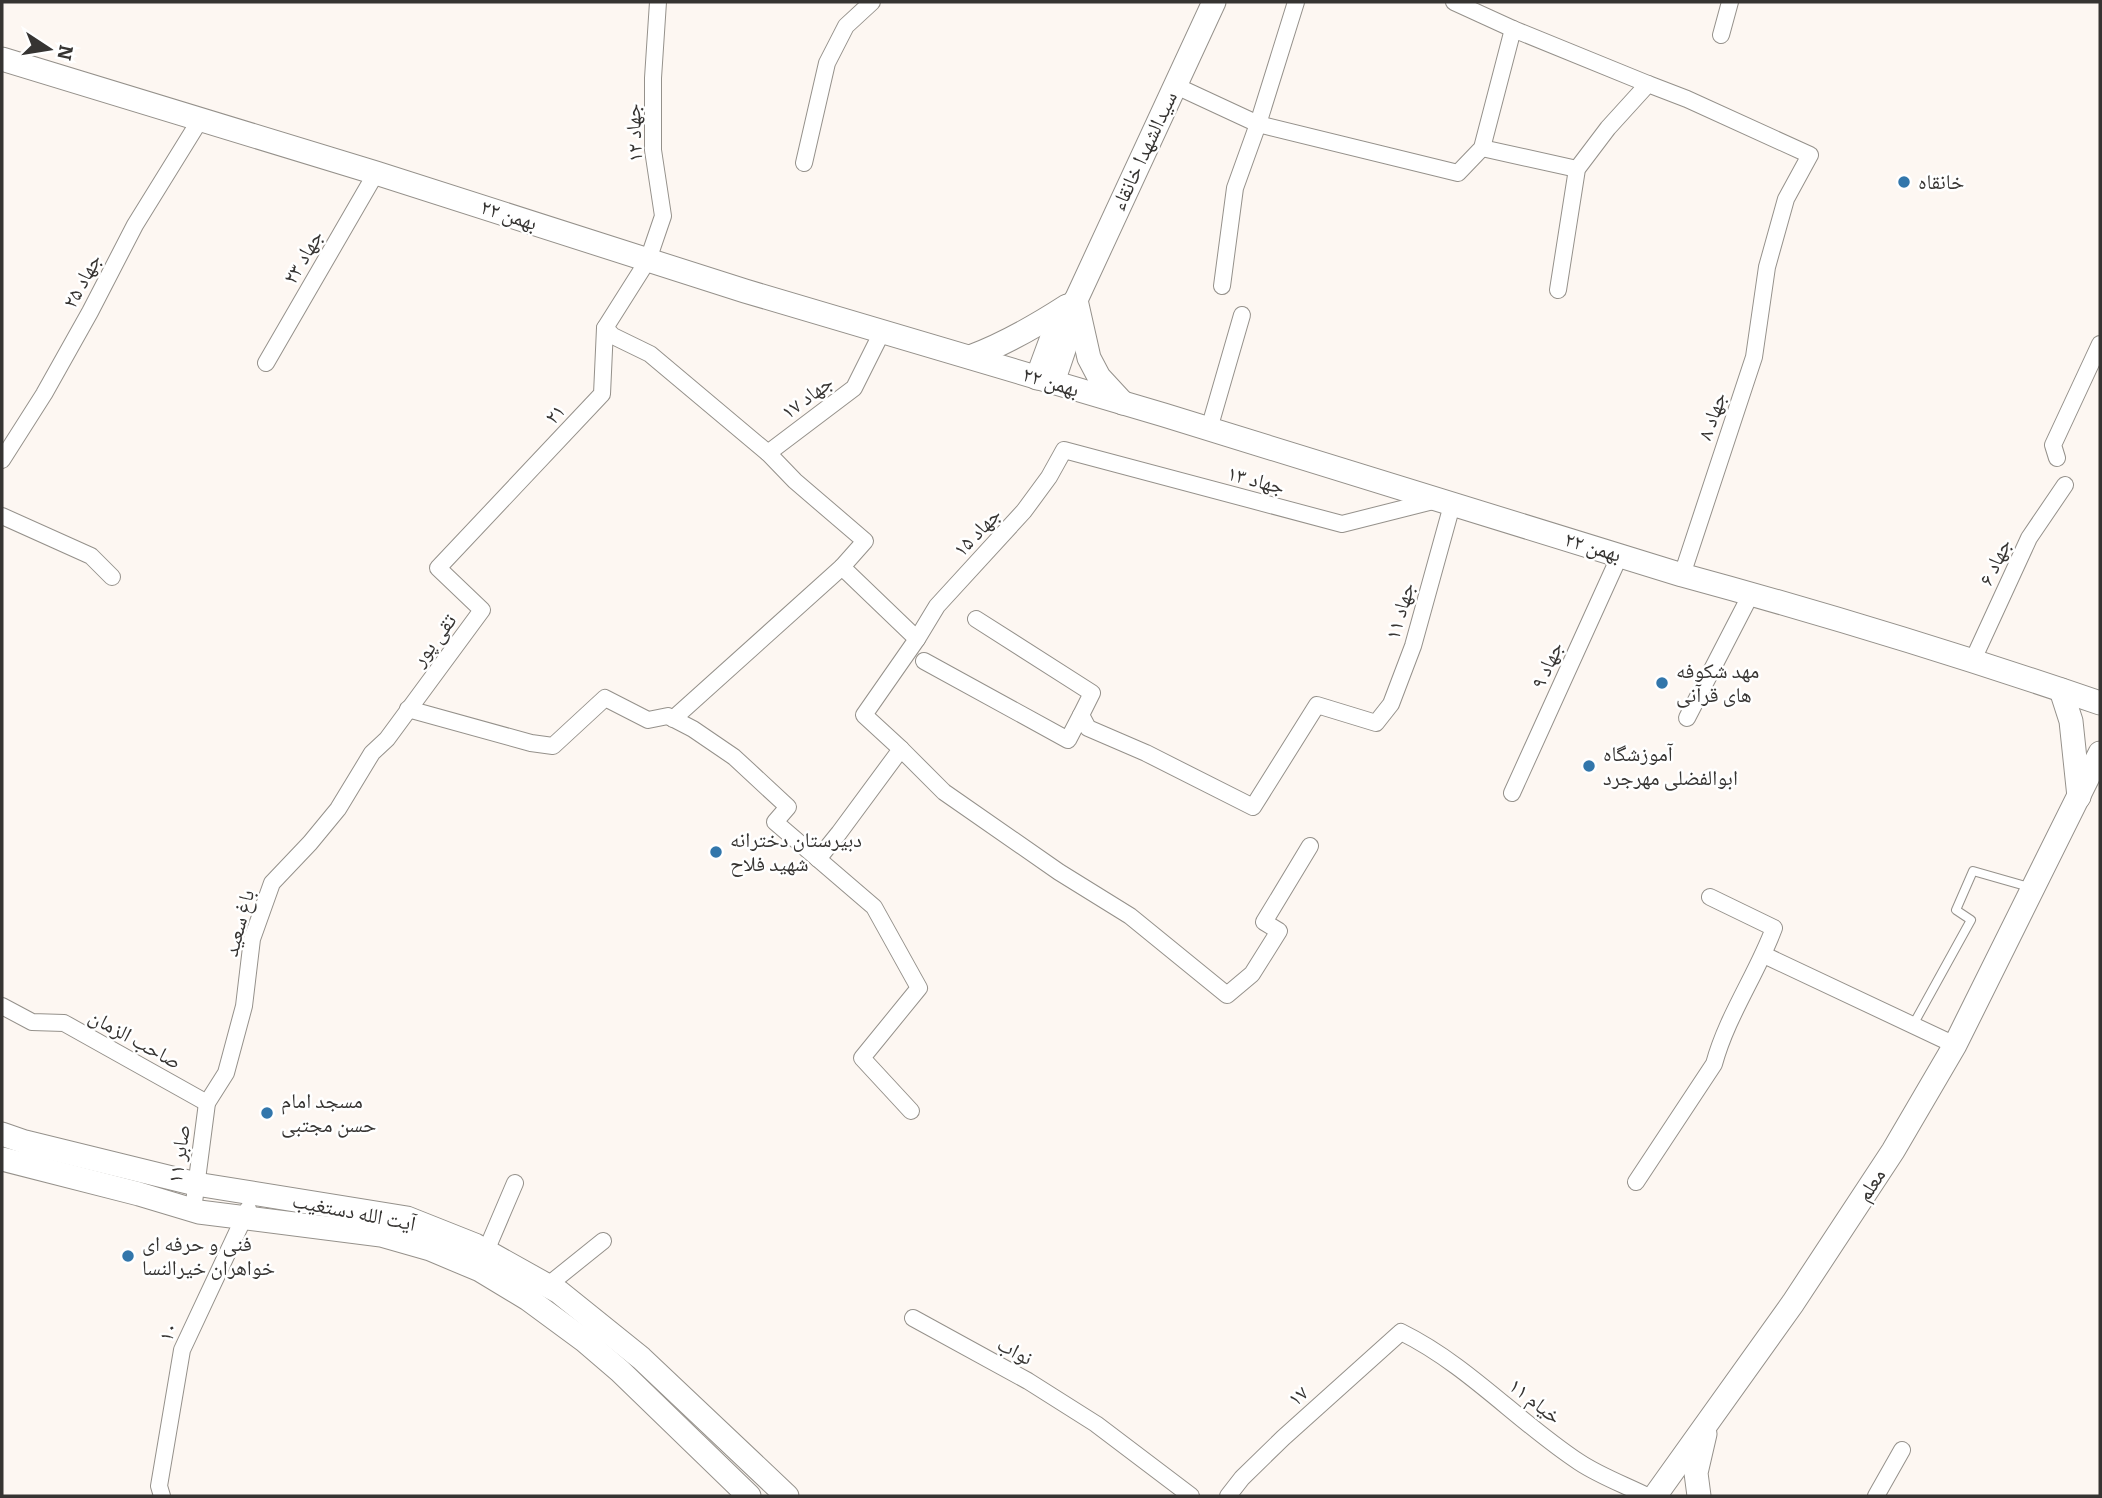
<svg xmlns="http://www.w3.org/2000/svg" width="2102" height="1498" font-family="Bitter,'Noto Naskh Arabic',serif">
<rect width="100%" height="100%" fill="#fdf7f2"/>
<g fill="none" stroke-linecap="round" stroke-linejoin="round">
<defs>
<path id="service" d="M1913,1025l58,-105 -15,-10 17,-39 56,16"/>
<g id="minor">
<path d="M1454,2l59,27"/>
<path d="M1721,35l9,-33"/>
<path d="M1174,85l84,39 200,49 24,-25 31,-119 135,55"/>
<path d="M1482,148l95,21"/>
<path d="M804,163l23,-100 19,-37 26,-24"/>
<path d="M1222,286l13,-98 23,-64 38,-122"/>
<path d="M1558,290l19,-121 31,-41 40,-44 39,15 123,56 -24,44 -19,68 -13,90 -72,218"/>
<path d="M605,328l8,8 37,18 118,99 27,28 70,60 -23,26"/>
<path d="M266,363l110,-190"/>
<path d="M1209,429l33,-114"/>
<path d="M768,453l86,-65 29,-58"/>
<path d="M2057,458l-4,-13 47,-101"/>
<path d="M2,460l42,-66 46,-82 45,-87 65,-105"/>
<path d="M2,516l89,40 21,21"/>
<path d="M976,619l116,74 -11,22 7,13 58,25 107,54 64,-102 59,18 15,-19 22,-58 39,-141"/>
<path d="M917,639l20,-33 87,-95 25,-34 15,-27 278,74 95,-24"/>
<path d="M924,661l144,79 13,-25"/>
<path d="M1972,662l57,-124 36,-53"/>
<path d="M408,709l123,34 22,3 52,-48 43,22 20,-4 25,13 41,28 54,50 -13,15 99,85 45,81 -57,70 49,53"/>
<path d="M1687,718l64,-124"/>
<path d="M673,719l169,-152 75,72 -53,76 37,34 -62,84 -21,26"/>
<path d="M901,749l43,43 115,80 71,44 97,79 25,-21 27,-43 -15,-9 46,-76"/>
<path d="M1512,793l108,-238"/>
<path d="M1764,955l191,90"/>
<path d="M2,1006l30,16 32,1 143,80"/>
<path d="M1636,1182l78,-118c13,-48 43,-90 60,-136l-64,-31"/>
<path d="M193,1210l14,-107 19,-30 18,-67 8,-67 20,-56 38,-40 28,-34 34,-56 15,-14 95,-129 -44,-42 164,-174 3,-66 43,-68 15,-44 -10,-66v-72l5,-76"/>
<path d="M486,1251l29,-68"/>
<path d="M547,1286l56,-45"/>
<path d="M913,1318l115,63 68,43 95,72"/>
<path d="M162,1496l-3,-10 23,-136 66,-141"/>
<path d="M1228,1496l14,-18 41,-40 118,-106c67,33 117,90 178,130 21,14 46,23 68,34"/>
<path d="M1876,1496l26,-46"/>
</g>
<g id="secondary">
<path d="M2,59l374,114 369,118 419,124 518,160c140,38 280,81 418,128"/>
<path d="M1076,300l13,58 10,19 24,26"/>
<path d="M970,357c35,-13 66,-31 97,-51"/>
<path d="M1037,378l21,-57 18,-21 138,-298"/>
<path d="M1053,382l22,-65"/>
<path d="M2061,690l10,31 8,76"/>
<path d="M2,1134l23,8 171,42 211,34 68,27 84,47 82,66 146,138"/>
<path d="M2,1159l137,35 60,18 182,23 49,14 50,21 48,29 57,42 35,30 129,125"/>
<path d="M1655,1496l138,-193 100,-152 62,-106 145,-292"/>
<path d="M1699,1496l-3,-23 9,-39"/>
</g>
</defs>
<!-- service casing -->
<use href="#service" stroke="#95918b" stroke-width="10"/>
<!-- minor casing -->
<use href="#minor" stroke="#95918b" stroke-width="18"/>
<!-- secondary casing -->
<use href="#secondary" stroke="#95918b" stroke-width="25"/>
<!-- service -->
<use href="#service" stroke="#fff" stroke-width="8"/>
<!-- minor -->
<use href="#minor" stroke="#fff" stroke-width="16"/>
<!-- secondary -->
<use href="#secondary" stroke="#fff" stroke-width="23"/>
</g>
<!-- markers -->
<g fill="#3276ab" stroke="#fff" stroke-width="2.5">
<circle cx="1904" cy="182" r="7"/>
<circle cx="1662" cy="683" r="7"/>
<circle cx="1589" cy="766" r="7"/>
<circle cx="716" cy="852" r="7"/>
<circle cx="267" cy="1113" r="7"/>
<circle cx="128" cy="1256" r="7"/>
</g>
<g text-anchor="middle" dominant-baseline="central" stroke-width="5" stroke-linejoin="round" paint-order="stroke">
<!-- street labels -->
<g font-size="21" fill="#363432" stroke="#fff">
<text transform="translate(634 133) rotate(-93)">جهاد ۱۲</text>
<text transform="translate(1144 151) rotate(-65)">سیدالشهدا خانقاء</text>
<text transform="translate(509 215) rotate(18)">۲۲ بهمن</text>
<text transform="translate(303 257) rotate(-60)">جهاد ۲۳</text>
<text transform="translate(82 281) rotate(-62)">جهاد ۲۵</text>
<text transform="translate(1051 382) rotate(17)">۲۲ بهمن</text>
<text transform="translate(807 397) rotate(-37)">جهاد ۱۷</text>
<text transform="translate(555 414) rotate(-47)">۲۱</text>
<text transform="translate(1712 416) rotate(-71)">جهاد ۸</text>
<text transform="translate(1256 480) rotate(15)">جهاد ۱۳</text>
<text transform="translate(977 532) rotate(-47)">جهاد ۱۵</text>
<text transform="translate(1593 547) rotate(17)">۲۲ بهمن</text>
<text transform="translate(1995 562) rotate(-65)">جهاد ۶</text>
<text transform="translate(1400 611) rotate(-74)">جهاد ۱۱</text>
<text transform="translate(434 640) rotate(-53)">تقی پور</text>
<text transform="translate(1547 665) rotate(-66)">جهاد ۹</text>
<text transform="translate(239 923) rotate(-75)">باغ سعید</text>
<text transform="translate(135 1039) rotate(29)">صاحب الزمان</text>
<text transform="translate(179 1154) rotate(-82)">صابر ۱۱</text>
<text transform="translate(1871 1185) rotate(-57)">معلم</text>
<text transform="translate(354 1212) rotate(11)">آیت الله دستغیب</text>
<text transform="translate(168 1332) rotate(-69)">۱۰</text>
<text transform="translate(1015 1351) rotate(28)">نواب</text>
<text transform="translate(1298 1396) rotate(-42)">۱۷</text>
<text transform="translate(1535 1401) rotate(38)">خیام ۱۱</text>
</g>
<!-- poi labels -->
<g font-size="21" fill="#363432" stroke="#fff" text-anchor="start">
<text x="1918" y="182">خانقاه</text>
<text x="1676" y="671">مهد شکوفه<tspan x="1676" dy="24">های قرآنی</tspan></text>
<text x="1603" y="754">آموزشگاه<tspan x="1603" dy="24">ابوالفضلی مهرجرد</tspan></text>
<text x="730" y="840">دبیرستان دخترانه<tspan x="730" dy="24">شهید فلاح</tspan></text>
<text x="281" y="1101">مسجد امام<tspan x="281" dy="24">حسن مجتبی</tspan></text>
<text x="142" y="1244">فنی و حرفه ای<tspan x="142" dy="24">خواهران خیرالنسا</tspan></text>
</g>
</g>
<!-- border -->
<rect width="2102" height="1498" fill="none" stroke="#363432" stroke-width="7"/>
<!-- north arrow -->
<g transform="translate(49 49) rotate(102)" stroke="#ffffff" stroke-width="5" paint-order="stroke">
<path d="M0-5L12 26L0 18L-12 26Z" fill="#363432"/>
<text y="-10" font-size="19" font-weight="bold" text-anchor="middle" fill="#363432">N</text>
</g>
</svg>
